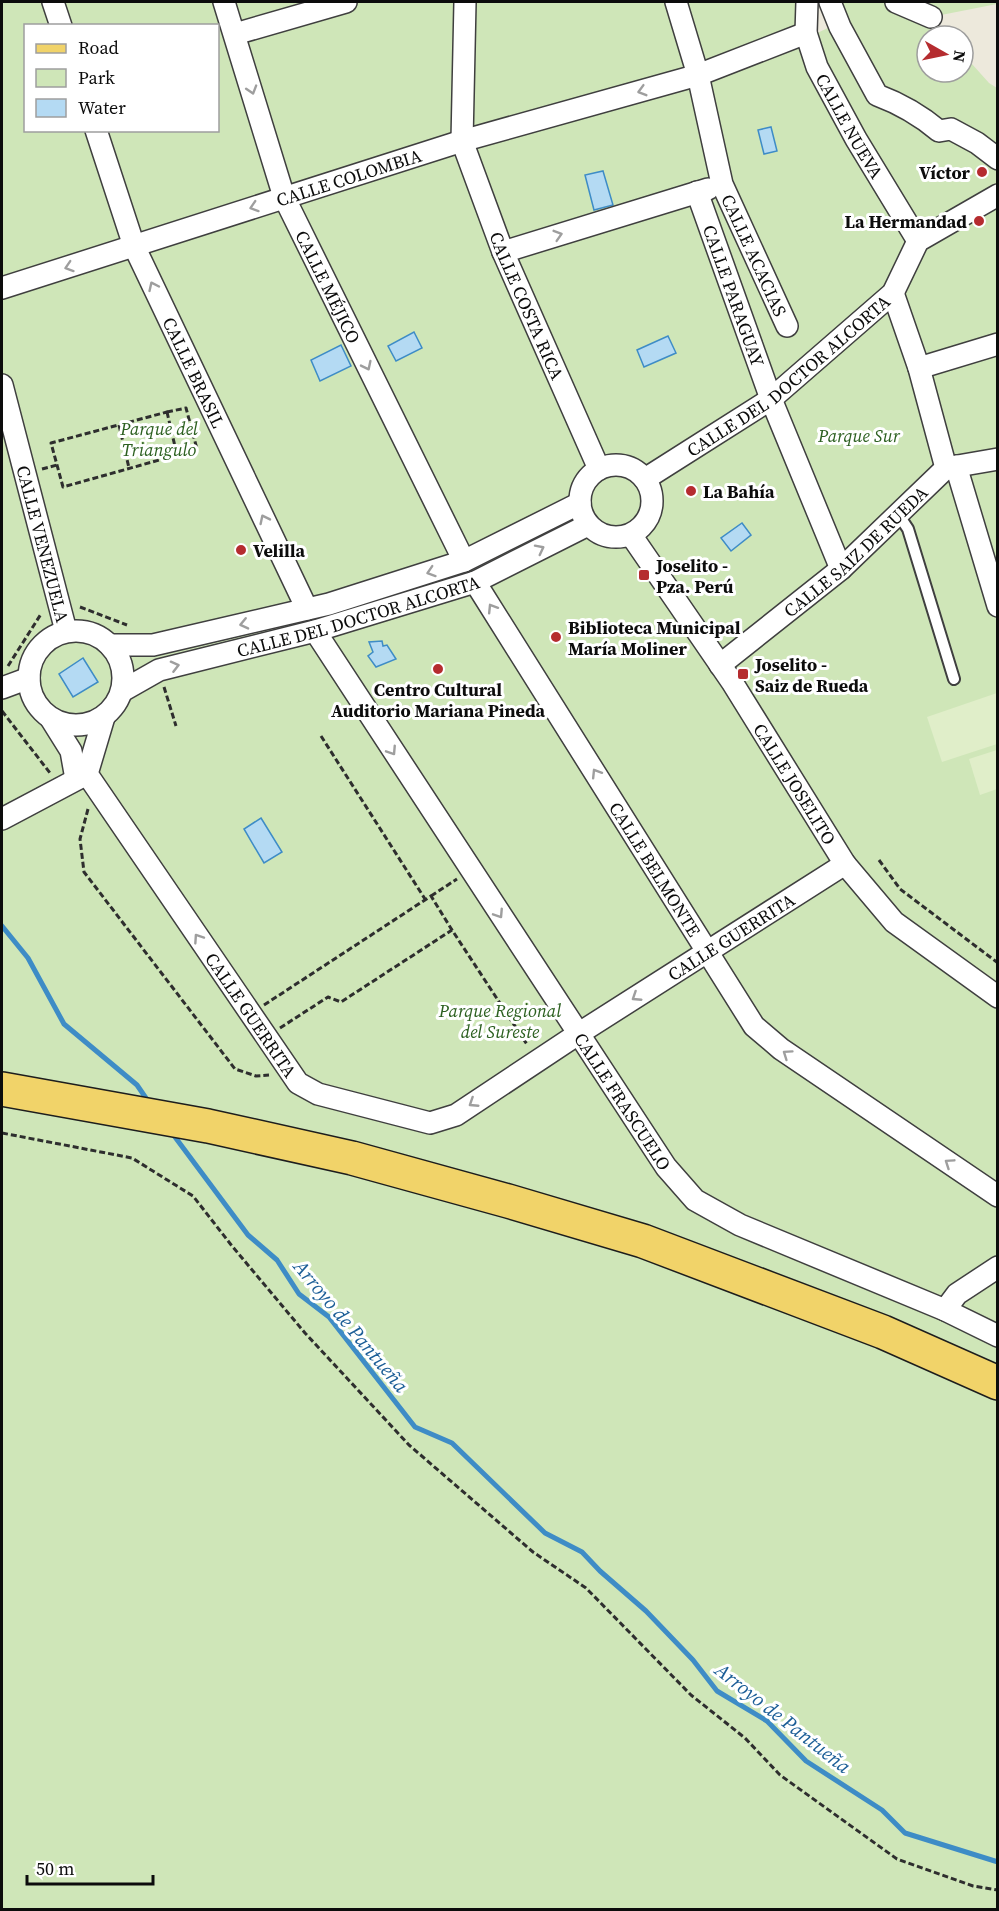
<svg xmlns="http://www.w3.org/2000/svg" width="999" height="1911" font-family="'Source Serif 4',serif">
<rect width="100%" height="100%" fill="#fefbec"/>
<!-- green -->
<path fill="#cfe6b8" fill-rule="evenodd" d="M2,2h995v1907l-995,1zM26,26h192v104h-192zM927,36h36v36h-36z"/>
<!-- pitch -->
<g fill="#e0eec9">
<path d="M997,693v51l-55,18 -15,-45z"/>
<path d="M997,750v39l-17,6 -11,-36z"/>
</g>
<!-- plaza -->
<g fill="#ede9dc">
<path d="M798,2h22l12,24 -21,10z"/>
<path d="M997,4v84l-8,-5 -26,-29v-18h-15l-17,-19z"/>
</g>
<!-- water -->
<g fill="#b4daf3" stroke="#3e8cc6" stroke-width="1.5">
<path d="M771,127l6,24 -13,3 -6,-24z"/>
<path d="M603,171l10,34 -19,5 -9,-35z"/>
<path d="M414,332l8,16 -26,13 -8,-15z"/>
<path d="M668,336l8,17 -32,14 -7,-17z"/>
<path d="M341,345l10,21 -31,15 -9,-21z"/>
<path d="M742,523l9,12 -20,16 -10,-13z"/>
<path d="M382,641l1,5 4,-1 9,14 -20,8 -8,-11 5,-4 -4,-10z"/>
<path d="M83,658l15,24 -25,15 -14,-23z"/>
<path d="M261,818l21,34 -18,11 -20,-34z"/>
</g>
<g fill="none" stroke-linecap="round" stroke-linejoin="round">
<!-- stream -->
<g stroke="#3e8cc6" stroke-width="5">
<path d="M2,926l26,32 36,66 73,61 13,19"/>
<path d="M172,1133l76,102 29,25 22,34 30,23 86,110 37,16 93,90 37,19 18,19 46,40 47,49 24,31 50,30 39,40 76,49 23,23 93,29"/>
</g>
<defs>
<path id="lane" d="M898,514l10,15 46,150"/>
<g id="street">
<path d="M53,2l8,24"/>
<path id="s1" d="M224,2l60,195 180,364"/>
<path id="s2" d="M465,2l-3,139 41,111 96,217"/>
<path id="s3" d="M676,2l22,73 24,109 65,142"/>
<path id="s4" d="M807,2l-1,31 11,34 39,72 62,102"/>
<path d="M830,2l10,25 37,68c24,9 43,20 62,36l12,-2 26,14 21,16"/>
<path d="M896,2l35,15"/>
<path d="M235,34l111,-32"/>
<path id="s5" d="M96,130l38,116 173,363"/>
<path id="s6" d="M697,192l74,207 70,170"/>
<path d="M503,252l205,-63"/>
<path id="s7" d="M2,288l460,-147 236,-66 108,-42"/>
<path d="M893,293l26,75 27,100"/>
<path d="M919,368l79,-24"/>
<path id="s8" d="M2,385l64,246"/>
<circle cx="616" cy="501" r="36"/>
<path d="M956,466l42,140"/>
<path id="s9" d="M645,479l126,-80 122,-106 25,-52 80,-46"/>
<path id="s10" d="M631,535l101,147 113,182 49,58 104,75"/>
<path id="s11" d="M475,582l279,444 27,23 217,147"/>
<circle cx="76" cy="678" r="47"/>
<path id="s12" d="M315,631l351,536 29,33 45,25 205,85 53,26"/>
<path d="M110,645h43l176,-41 135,-43 116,-58"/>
<path id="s13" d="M720,665l121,-96 105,-101 52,-9"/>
<path d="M2,688l27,-10"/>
<path id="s14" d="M122,691l37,-21 156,-39 160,-49 113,-57"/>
<path id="s15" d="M104,717l-17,57 211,309 20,11 112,29 26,-8 122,-81 267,-170"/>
<path d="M51,719l20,32 5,28"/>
<path d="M2,819l85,-45"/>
<path d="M945,1310l12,-16 41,-27"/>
</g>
<path id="primary" d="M2,1089l206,37 144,32 156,43 135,40 240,91 115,51"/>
</defs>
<!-- lane casing -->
<use href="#lane" stroke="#3f3f3f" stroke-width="14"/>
<!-- street casing -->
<use href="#street" stroke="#3f3f3f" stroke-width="24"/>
<!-- primary casing -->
<use href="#primary" stroke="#1d1d1d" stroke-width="36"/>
<!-- path -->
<g stroke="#2e2e2e" stroke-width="3" stroke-dasharray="6 3" stroke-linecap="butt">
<path d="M167,412l10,43 -114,32 -12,-44z"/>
<path d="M167,412l19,-4 11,41 -20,6"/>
<path d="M119,425l10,43"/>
<path d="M42,469l15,-4"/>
<path d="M80,607l47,18"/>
<path d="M8,666l33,-52"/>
<path d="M164,687l12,39"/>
<path d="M2,711l48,62"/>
<path d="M321,736l104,163"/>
<path d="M88,809l-8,30 4,33 151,197 21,7 13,-1"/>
<path d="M879,860l21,29 98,74"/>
<path d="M431,896l26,-17"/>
<path d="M264,1005l167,-109 21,34"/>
<path d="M280,1028l48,-31 13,5 111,-72 76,116"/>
<path d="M2,1133l130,25 61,38 39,50 73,87 104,112 124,107 53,36 105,107 54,43 35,37 117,84 76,27 25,4"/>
</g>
<!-- lane -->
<use href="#lane" stroke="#fff" stroke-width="10"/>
<!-- street -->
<use href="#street" stroke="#fff" stroke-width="21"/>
<!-- primary -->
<use href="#primary" stroke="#f1d369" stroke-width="33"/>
</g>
<!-- one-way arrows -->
<defs><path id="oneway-chevron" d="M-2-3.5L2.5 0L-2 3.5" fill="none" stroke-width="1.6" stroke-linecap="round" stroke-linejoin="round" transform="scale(1.5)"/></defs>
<g stroke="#9e9e9e">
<use href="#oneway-chevron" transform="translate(252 90) rotate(73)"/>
<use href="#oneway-chevron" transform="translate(642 91) rotate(164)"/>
<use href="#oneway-chevron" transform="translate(254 207) rotate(162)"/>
<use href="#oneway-chevron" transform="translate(558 235) rotate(-17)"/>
<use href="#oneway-chevron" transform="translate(69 267) rotate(162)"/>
<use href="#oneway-chevron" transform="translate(153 286) rotate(-115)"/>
<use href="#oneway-chevron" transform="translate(367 366) rotate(64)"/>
<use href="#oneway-chevron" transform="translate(264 519) rotate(-116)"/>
<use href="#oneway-chevron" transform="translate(540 549) rotate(-27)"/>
<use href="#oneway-chevron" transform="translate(431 572) rotate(162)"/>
<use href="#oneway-chevron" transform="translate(492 608) rotate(-122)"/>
<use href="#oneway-chevron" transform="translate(244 624) rotate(167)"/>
<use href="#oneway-chevron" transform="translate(175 666) rotate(-14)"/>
<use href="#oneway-chevron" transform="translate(392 751) rotate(57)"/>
<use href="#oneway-chevron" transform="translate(596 773) rotate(-122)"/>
<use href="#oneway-chevron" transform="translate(499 914) rotate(57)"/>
<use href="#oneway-chevron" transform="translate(198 938) rotate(-124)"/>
<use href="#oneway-chevron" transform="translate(636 997) rotate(147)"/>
<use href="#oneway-chevron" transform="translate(787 1054) rotate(-145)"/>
<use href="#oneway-chevron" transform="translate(473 1103) rotate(147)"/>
<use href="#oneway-chevron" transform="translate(949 1163) rotate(-146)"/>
</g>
<!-- markers -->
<g fill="#b52c2f" stroke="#fff" stroke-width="2">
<circle cx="982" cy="172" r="6"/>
<circle cx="979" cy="221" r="6"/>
<circle cx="691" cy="491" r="6"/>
<circle cx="241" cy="550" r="6"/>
<rect x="638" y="569" width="12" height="12" rx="3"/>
<circle cx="556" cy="637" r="6"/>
<circle cx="438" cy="669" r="6"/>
<rect x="737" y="668" width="12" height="12" rx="3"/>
</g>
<g text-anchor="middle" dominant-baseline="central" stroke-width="6" stroke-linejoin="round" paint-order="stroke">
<!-- street labels -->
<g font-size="18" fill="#0c0c0c" stroke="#fff">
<text stroke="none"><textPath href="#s4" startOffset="134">CALLE NUEVA</textPath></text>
<text stroke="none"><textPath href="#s7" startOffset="364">CALLE COLOMBIA</textPath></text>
<text stroke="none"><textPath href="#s3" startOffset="266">CALLE ACACIAS</textPath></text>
<text stroke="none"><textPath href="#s1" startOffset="304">CALLE MÉJICO</textPath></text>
<text stroke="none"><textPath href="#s6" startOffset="110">CALLE PARAGUAY</textPath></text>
<text stroke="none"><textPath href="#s2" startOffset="316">CALLE COSTA RICA</textPath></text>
<text stroke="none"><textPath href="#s5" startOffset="262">CALLE BRASIL</textPath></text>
<text stroke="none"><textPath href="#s9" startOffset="177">CALLE DEL DOCTOR ALCORTA</textPath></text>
<text stroke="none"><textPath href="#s8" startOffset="164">CALLE VENEZUELA</textPath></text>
<text stroke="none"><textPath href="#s13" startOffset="177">CALLE SAIZ DE RUEDA</textPath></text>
<text stroke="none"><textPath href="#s14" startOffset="249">CALLE DEL DOCTOR ALCORTA</textPath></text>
<text stroke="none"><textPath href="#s10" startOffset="298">CALLE JOSELITO</textPath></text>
<text stroke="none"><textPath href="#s11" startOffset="339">CALLE BELMONTE</textPath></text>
<text stroke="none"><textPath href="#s15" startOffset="927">CALLE GUERRITA</textPath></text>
<text stroke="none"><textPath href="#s15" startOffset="351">CALLE GUERRITA</textPath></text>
<text stroke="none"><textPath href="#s12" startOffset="562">CALLE FRASCUELO</textPath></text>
</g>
<!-- poi labels -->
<g font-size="18" font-weight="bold" fill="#0c0c0c" stroke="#fff" text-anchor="start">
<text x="970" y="172" text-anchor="end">Víctor</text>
<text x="967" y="221" text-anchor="end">La Hermandad</text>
<text x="703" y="491">La Bahía</text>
<text x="253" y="550">Velilla</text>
<text x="656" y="565">Joselito -<tspan x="656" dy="21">Pza. Perú</tspan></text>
<text x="568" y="627">Biblioteca Municipal<tspan x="568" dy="21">María Moliner</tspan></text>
<text x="755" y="664">Joselito -<tspan x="755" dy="21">Saiz de Rueda</tspan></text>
<text x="438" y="689" text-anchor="middle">Centro Cultural<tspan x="438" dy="21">Auditorio Mariana Pineda</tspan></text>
</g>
<!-- park labels -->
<g font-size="18" font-style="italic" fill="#2c6020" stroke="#fff">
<text x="159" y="428">Parque del<tspan x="159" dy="21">Triangulo</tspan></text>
<text x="859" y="435">Parque Sur</text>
<text x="500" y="1010">Parque Regional<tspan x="500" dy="21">del Sureste</tspan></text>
</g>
<!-- water labels -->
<g font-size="20" font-style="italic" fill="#1c5e97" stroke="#fff">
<text transform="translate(351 1326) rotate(50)">Arroyo de Pantueña</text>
<text transform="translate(783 1718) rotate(38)">Arroyo de Pantueña</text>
</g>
</g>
<!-- border -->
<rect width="999" height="1911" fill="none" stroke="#0c0c0c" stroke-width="6"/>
<!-- legend -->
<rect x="24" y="24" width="195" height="108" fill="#ffffff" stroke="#9e9e9e" stroke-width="1.5"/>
<rect x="36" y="44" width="30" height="9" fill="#f1d369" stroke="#9e9e9e" stroke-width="1.5"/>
<text x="78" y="54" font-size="18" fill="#0c0c0c">Road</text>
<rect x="36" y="69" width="30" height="18" fill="#cfe6b8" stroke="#9e9e9e" stroke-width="1.5"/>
<text x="78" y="84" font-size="18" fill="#0c0c0c">Park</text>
<rect x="36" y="99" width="30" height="18" fill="#b4daf3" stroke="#9e9e9e" stroke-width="1.5"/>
<text x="78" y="114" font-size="18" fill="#0c0c0c">Water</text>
<!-- north arrow -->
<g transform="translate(945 54) rotate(99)"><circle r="28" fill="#ffffff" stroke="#9e9e9e" stroke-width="1.5"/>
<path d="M0-4.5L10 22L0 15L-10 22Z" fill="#b52c2f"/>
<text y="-9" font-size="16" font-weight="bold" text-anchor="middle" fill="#0c0c0c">N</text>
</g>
<!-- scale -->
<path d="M27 1875v9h126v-9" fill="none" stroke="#0c0c0c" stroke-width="3"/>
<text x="36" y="1875" font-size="18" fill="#0c0c0c" stroke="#ffffff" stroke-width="4.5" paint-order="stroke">50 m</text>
</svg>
